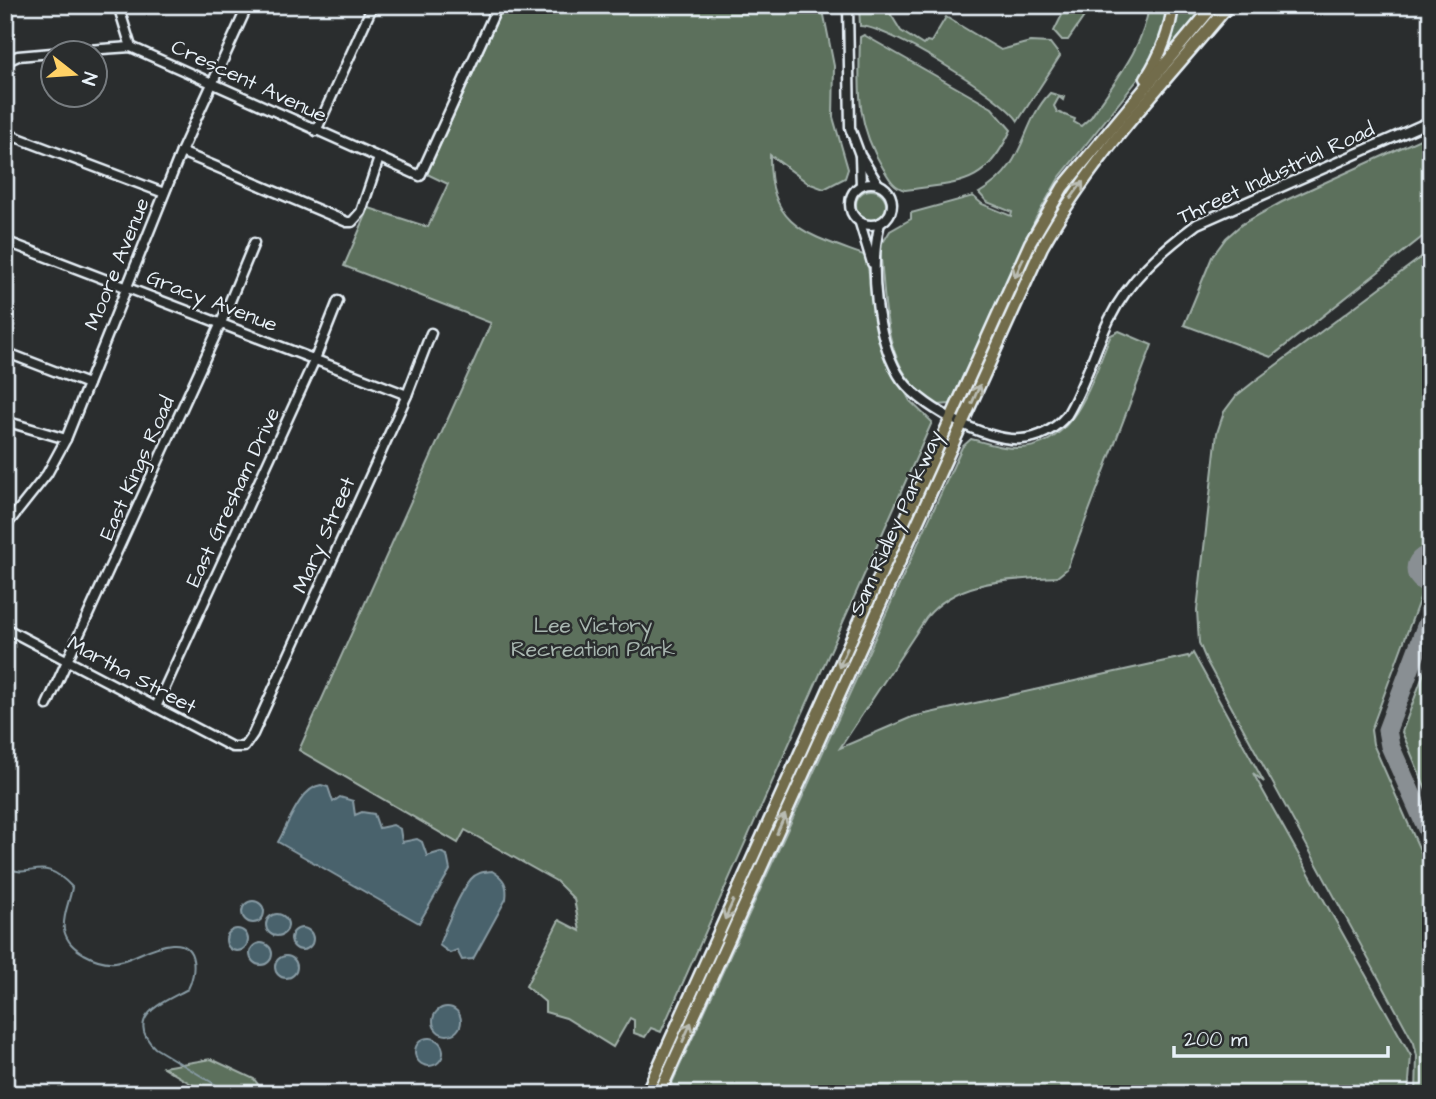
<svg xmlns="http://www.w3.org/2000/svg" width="1436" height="1099" font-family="'Architects Daughter',sans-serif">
<rect width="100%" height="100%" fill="#2a2d2e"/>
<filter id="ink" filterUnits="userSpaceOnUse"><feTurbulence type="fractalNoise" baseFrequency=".0143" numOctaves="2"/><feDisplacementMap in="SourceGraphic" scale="14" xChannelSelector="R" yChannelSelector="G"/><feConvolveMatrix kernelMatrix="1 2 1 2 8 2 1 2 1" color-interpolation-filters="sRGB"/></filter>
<g filter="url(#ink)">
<!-- green -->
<g fill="#5b705b" stroke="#a2b0aa" stroke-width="2">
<path d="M504,5h56l29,7 35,-7h198l12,61 -1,51 15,52 -3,9 -21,11 -16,-6 -38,-28c-1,73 37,79 96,101l16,92 28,53 22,21 -271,610 -10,-4 -6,9 -11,-4v-13l-4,-2 -17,29 -47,-29 -21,-6v-10l-19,-16 33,-66 21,11 -6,-32 -18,-18 -91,-51 -7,13 -159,-93 192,-427 -147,-57 25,-58 59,19 20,-43 -21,-10z"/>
<path d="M859,5h17l3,5 14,-5 -5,5 13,21 22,14 4,-4 4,1 15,-25 55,33 29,-8 20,1 10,13 -42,65c-15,-24 -130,-95 -158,-95z"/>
<path d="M1067,5h25l-24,35h-6l-8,-9z"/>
<path d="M1149,5h21l-5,27 -10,26 -96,120 -23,40 -82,178 -4,8 -12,1c-60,-34 -50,-104 -59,-162l5,-2 6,-10 21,-12v-6l62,-17 9,8 29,12 1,-4 -25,-10 -8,-9c49,-28 40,-67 71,-100l14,4 -1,3 -4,-3 -5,9 3,6 18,7 -1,3 7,4 10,-9c23,-35 53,-69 58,-112z"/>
<path d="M1180,5h26l-36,43z"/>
<path d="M864,35l128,73 19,22c-27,57 -49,52 -106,60 -12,-3 -16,-12 -22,-22 -28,-46 -24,-80 -23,-131z"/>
<path d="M1431,134v96l-160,127 -87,-32 28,-68 14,-19 16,-14 40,-22z"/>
<circle cx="871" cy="205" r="15"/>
<path d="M1431,250v318l-60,162 2,14 58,131v219h-15l1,-38 -3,-13 -207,-381 -8,-19 -2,-33 20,-177 7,-21 12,-16 24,-19z"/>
<path d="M1119,331l33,14 -85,224 -10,8c-47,3 -100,2 -131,41l-86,130 72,-31 276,-61 1,2 4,-5 71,129 -11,-9 158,283 -3,38h-741l295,-647 9,-8c16,4 33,10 49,9 57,-2 72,-71 91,-113z"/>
<path d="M1431,654v147l-29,-69z"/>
<path d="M211,1059l43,20 11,15h-57l-45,-27z"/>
</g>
<!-- water -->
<g fill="#48626c" stroke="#889ba4" stroke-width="2">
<path d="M321,785l7,2 5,15 7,-5 13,4 2,14 7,-3 12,2 5,14 14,-3 7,4 2,13 15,-3 5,3 5,14 13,-4 7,3 3,15 -31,53 -141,-81c10,-17 22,-54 43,-57z"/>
<path d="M492,871c12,7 16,14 14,28l-33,60 -11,1 -5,-10 -7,3 -11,-8c6,-17 21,-53 32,-66 6,-7 13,-7 21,-8z"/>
<circle cx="253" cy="912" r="11"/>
<circle cx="277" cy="925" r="11"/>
<circle cx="302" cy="939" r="11"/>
<circle cx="237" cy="940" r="11"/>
<circle cx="261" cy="954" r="11"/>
<circle cx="286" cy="967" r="11"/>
<circle cx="447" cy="1021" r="14"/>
<circle cx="429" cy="1052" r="14"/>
</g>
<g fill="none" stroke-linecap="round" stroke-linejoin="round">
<!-- stream -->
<path stroke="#889ba4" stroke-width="2" d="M5,868c30,12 36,-14 67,19 -2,14 -10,29 -8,43 3,12 10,18 20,24 40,22 52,-7 88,-10 27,-2 24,30 16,45 -24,13 -65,28 -33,59l76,46"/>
<!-- taxiway -->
<path stroke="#898f93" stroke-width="19" d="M1431,613l-44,117 3,16 41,92"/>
<!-- runway -->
<path stroke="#898f93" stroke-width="47" d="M1430,569l1,1"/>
<defs>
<g id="minor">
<path d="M118,5l13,42"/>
<path d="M848,5l2,123 10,27 18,29"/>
<path d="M58,52l73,-5 289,129 78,-171"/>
<path d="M5,62l13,-6 34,-3"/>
<path d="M316,131l57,-126"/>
<path d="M5,133l159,60"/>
<path d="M181,152l166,70h5l9,-10 18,-54"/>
<path d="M860,157l1,28"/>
<circle cx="871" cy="204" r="21"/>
<path d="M860,223l12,40"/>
<path d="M880,223c-11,43 -4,113 18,151 17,31 88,68 123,65 19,-1 34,-10 46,-24 18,-30 27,-64 42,-95 20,-41 52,-69 88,-96l234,-103"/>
<path d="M5,241l402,154"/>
<path d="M5,352l83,32"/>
<path d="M5,421l61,18"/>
<path d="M5,527l42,-53 19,-35 115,-287 67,-147"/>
<path d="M5,628l227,119h12l9,-13 154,-339 24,-62"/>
<path d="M47,705l174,-382 33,-80"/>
<path d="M156,707l159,-348 23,-58"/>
</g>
<g id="major">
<path d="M1146,78c15,-23 24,-45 27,-73"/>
<path d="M646,1094l384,-851 33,-56 151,-182"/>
<path d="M659,1094l383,-847c49,-89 122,-164 187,-242"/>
</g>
</defs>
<!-- minor casing -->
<use href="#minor" stroke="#e8f1f8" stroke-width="13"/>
<!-- major casing -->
<use href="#major" stroke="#e8f1f8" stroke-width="15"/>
<!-- minor -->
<use href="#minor" stroke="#2a2d2e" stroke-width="8"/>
<!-- major -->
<use href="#major" stroke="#726c4b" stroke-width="10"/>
</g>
<!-- one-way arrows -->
<defs><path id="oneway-shaft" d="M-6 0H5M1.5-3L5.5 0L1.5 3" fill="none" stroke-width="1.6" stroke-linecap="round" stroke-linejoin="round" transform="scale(1.75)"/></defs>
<g stroke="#b9bcb3">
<use href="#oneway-shaft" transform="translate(1077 190) rotate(-54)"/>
<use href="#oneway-shaft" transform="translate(1019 268) rotate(114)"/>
<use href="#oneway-shaft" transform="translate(976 394) rotate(-66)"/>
<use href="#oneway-shaft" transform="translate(843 658) rotate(114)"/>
<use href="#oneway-shaft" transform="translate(781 824) rotate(-66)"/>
<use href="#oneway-shaft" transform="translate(729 910) rotate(114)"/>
<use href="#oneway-shaft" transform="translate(687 1032) rotate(-66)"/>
</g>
</g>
<g text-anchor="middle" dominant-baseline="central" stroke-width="5" stroke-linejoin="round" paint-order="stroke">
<!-- street labels -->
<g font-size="21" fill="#e8f1f8" stroke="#2a2d2e">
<text transform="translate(249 81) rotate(25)">Crescent Avenue</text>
<text transform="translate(1276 173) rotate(-25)">Threet Industrial Road</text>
<text transform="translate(117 264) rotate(-68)">Moore Avenue</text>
<text transform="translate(212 301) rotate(21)">Gracy Avenue</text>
<text transform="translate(137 468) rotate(-66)">East Kings Road</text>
<text transform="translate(233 497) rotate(-65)">East Gresham Drive</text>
<text transform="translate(896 523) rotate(-66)">Sam Ridley Parkway</text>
<text transform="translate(324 535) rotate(-66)">Mary Street</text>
<text transform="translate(132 675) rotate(28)">Martha Street</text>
</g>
<!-- park labels -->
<g font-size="21" fill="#a9b7b1" stroke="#2a2d2e">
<text x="593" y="625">Lee Victory<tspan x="593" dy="24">Recreation Park</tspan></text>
</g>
</g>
<!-- margin -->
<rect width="1436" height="1099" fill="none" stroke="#2a2d2e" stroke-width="28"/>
<rect x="14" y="14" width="1408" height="1071" fill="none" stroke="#e8f1f8" stroke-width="2.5" filter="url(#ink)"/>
<!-- north arrow -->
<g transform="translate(74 74) rotate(107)"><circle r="33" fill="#2a2d2e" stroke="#767b7f" stroke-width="2"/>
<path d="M0-5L12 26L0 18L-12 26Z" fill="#ffd166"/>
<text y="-10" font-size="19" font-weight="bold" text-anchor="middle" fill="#e8f1f8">N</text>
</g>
<!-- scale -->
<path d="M1174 1046v10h214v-10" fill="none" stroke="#e8f1f8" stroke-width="3.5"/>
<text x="1184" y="1046" font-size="21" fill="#e8f1f8" stroke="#2a2d2e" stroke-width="5" paint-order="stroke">200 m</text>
</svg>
